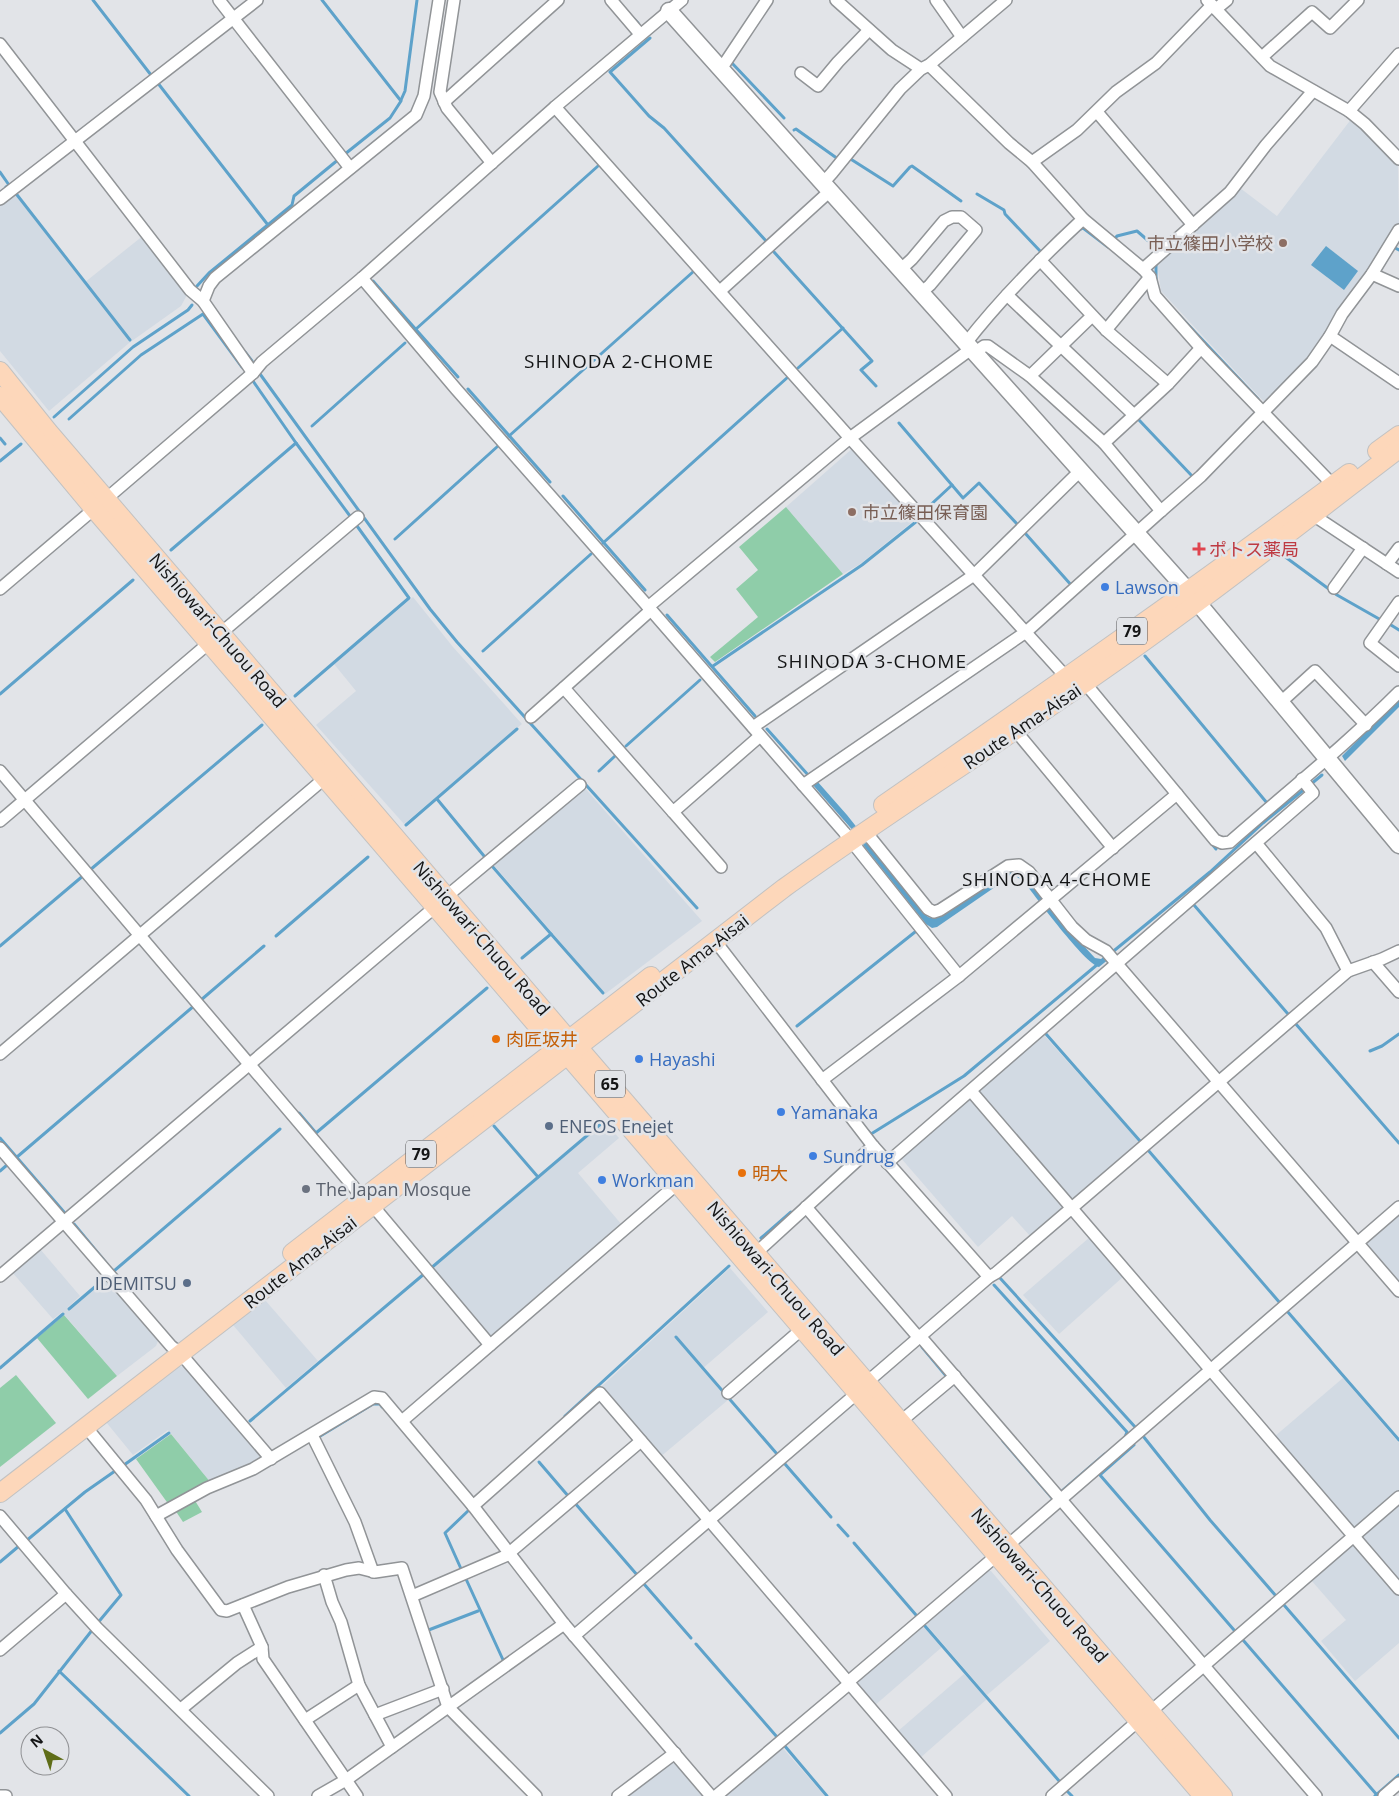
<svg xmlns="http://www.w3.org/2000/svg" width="1399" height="1796" font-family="'Open Sans','Noto Sans JP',sans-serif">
<rect width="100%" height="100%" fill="#e2e4e8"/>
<!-- built -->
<g fill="#d2dae3">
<path d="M1352,118l46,45 1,60 -26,44 -64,94 -43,43 -105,-113 -4,-28 83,-75 37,28z"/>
<path d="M13,192l71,91 60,-48 44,58 -7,13 -52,37 -80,68 -49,-60v-150z"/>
<path d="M853,448l64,70 -57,46 -17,10 -57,-67z"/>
<path d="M413,597l40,50 69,77 -118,100 -88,-99 40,-34 -22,-27z"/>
<path d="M583,786l119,135 -97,73 -113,-131z"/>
<path d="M1043,1034l98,110 -67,57 -6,-2 -91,-108z"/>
<path d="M971,1097l91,108 -1,6 -30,26 -19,-21 -34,31 -78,-90z"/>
<path d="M605,1122l14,16 -41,35 44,52 -132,113 -60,-67z"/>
<path d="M1399,1214v71l-32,-38v-5z"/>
<path d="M1090,1237l34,39 -65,58 -36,-39z"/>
<path d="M40,1249l40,47 -12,11 2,3 36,-30 52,61 -2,5 -39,30 -55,-64 -9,7 -41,-47z"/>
<path d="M730,1268l38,44 -66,57 26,31 -69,58 -59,-70z"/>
<path d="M265,1300l53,61 -32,27 -53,-63z"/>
<path d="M178,1366l7,1 78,91 -1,2 -51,23 -43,-53 -35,25 -27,-33z"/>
<path d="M1343,1378l56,65v47l-42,37h-5l-78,-90z"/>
<path d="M1399,1503v78l-36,-42v-4z"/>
<path d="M1352,1544l5,1 42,49v49l-44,38 -34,-40 25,-21 -35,-40z"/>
<path d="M986,1571h5l59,70 -63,54 -62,-72z"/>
<path d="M923,1625l19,22 -68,59 -16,-19v-6z"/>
<path d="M964,1674l23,25 -67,59 -23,-26z"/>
<path d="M781,1746l44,50h-102z"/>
<path d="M671,1761l4,2 29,33h-79z"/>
</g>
<!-- green -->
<g fill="#8fcda9">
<path d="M786,507l57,67 -128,88 -5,-5 48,-40 -22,-28 22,-19 -19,-23z"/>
<path d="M64,1315l53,61 -29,23 -51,-61z"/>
<path d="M16,1375l40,48 -56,44v-79z"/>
<path d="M171,1434l40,49 -42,22 -33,-46z"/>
<path d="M194,1499l8,13 -19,10 -8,-12z"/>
</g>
<!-- water -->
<g fill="#5ea2ca">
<path d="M1326,246l32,25 -14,19 -33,-25z"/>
<path d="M1399,698v9l-54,54 -3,-5z"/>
<path d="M817,781l30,34 81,102 4,1 6,-1 65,-45 15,-2 6,4 45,56 26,28 6,1 5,-4 3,4 -10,8c-15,-4 -63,-70 -75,-85l-7,-5 -6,-1 -74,51 -5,1 -6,-4 -63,-79v-3l-51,-58z"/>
</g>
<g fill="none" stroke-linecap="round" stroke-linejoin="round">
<!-- stream -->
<g stroke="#5ea2ca" stroke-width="3">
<path d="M93,0l58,75"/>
<path d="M322,0l79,101 -11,17 -45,36"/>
<path d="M633,18l5,5"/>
<path d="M650,38l-40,34 39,44 15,12 103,114"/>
<path d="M732,61l-1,1 53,56"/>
<path d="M157,82l111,143"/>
<path d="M401,100l4,-9 12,-91"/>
<path d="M794,130l2,-1 42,30"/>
<path d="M849,158l44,28 17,-19 2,-1 49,35"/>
<path d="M0,172l9,13 -3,2"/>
<path d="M14,191l116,149"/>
<path d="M977,194l27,16 1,4 36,38"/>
<path d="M1079,230l4,-2 25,19"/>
<path d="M1114,240l3,-4 20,-5 22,19"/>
<path d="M1393,247l6,3"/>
<path d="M774,252l98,109 -11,9 15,16"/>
<path d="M1156,263v16"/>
<path d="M373,281l85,96"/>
<path d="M197,286l12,-13 83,-68 2,-9 45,-37"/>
<path d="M1177,313l81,86"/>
<path d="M416,329l182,-163"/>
<path d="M245,352l7,9"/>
<path d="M798,368l45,-40"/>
<path d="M260,374l170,235 27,33 240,266"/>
<path d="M253,381l43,62 54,73"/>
<path d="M468,389l82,93"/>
<path d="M54,417l79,-70 55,-37 4,-5"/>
<path d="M69,419l72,-64 62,-41 39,53"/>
<path d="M1139,420l54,57"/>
<path d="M899,423l64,75 16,-15 38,41"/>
<path d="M312,426l93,-83"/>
<path d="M509,436l185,-165"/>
<path d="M0,438l5,6"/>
<path d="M0,461l21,-17"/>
<path d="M563,496l82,94"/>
<path d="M925,510l27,-25"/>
<path d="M1025,533l47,53"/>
<path d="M395,539l103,-93"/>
<path d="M603,543l185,-166"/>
<path d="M171,550l125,-107"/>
<path d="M1284,556l53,39 44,25"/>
<path d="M667,615l88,101"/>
<path d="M1391,625l8,5"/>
<path d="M483,651l108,-97"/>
<path d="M1145,656l122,147"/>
<path d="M713,666l149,-101 55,-44"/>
<path d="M0,694l133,-114"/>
<path d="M295,696l114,-98 -52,-72"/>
<path d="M767,729l42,47"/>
<path d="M626,746l74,-66"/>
<path d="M599,771l16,-15"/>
<path d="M1311,784l11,-9"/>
<path d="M437,799l47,57"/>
<path d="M406,825l111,-96"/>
<path d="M1212,844l4,5"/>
<path d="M492,866l59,68"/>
<path d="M90,870l172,-145"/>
<path d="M1194,905l94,109"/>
<path d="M276,936l92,-79"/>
<path d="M0,946l84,-71"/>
<path d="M1110,954l100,-82 53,-49 43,-35"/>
<path d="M522,958l29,-24 52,59"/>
<path d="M201,1000l63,-54"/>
<path d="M1295,1023l104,120"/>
<path d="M797,1026l118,-94"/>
<path d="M1046,1034l94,107"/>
<path d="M1370,1051l12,-5 17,-12"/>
<path d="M298,1114l1,-1 17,20 171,-145"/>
<path d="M494,1126l44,51"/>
<path d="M868,1131l3,3 93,-58 134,-112"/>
<path d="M0,1138l64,74"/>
<path d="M1148,1150l132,153"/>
<path d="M17,1157l178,-152"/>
<path d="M0,1171l7,-6"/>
<path d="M74,1224l33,40"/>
<path d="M761,1238l30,-26"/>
<path d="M111,1269l3,2 166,-142"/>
<path d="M430,1269l173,-147"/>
<path d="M1000,1278l136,150"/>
<path d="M994,1285l133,147 -2,5"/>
<path d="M69,1309l34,-29"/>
<path d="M1287,1311l112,129"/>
<path d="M676,1337l101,117"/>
<path d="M922,1347l25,30"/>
<path d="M0,1368l63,-54"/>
<path d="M565,1416l164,-150"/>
<path d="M250,1421l174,-147"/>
<path d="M1143,1436l67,84 66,76"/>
<path d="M317,1438l56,-34h7l2,3"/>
<path d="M1003,1441l50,58"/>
<path d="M1134,1445l-34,30 134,155"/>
<path d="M539,1462l30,35"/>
<path d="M785,1464l46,53"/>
<path d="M124,1465l45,-32"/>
<path d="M1061,1492l44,-38"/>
<path d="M574,1502l64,74"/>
<path d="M65,1509l56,86 -25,30"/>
<path d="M838,1525l10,11"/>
<path d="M26,1541l59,-49 30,-21"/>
<path d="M854,1543l62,72"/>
<path d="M0,1562l19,-16"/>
<path d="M462,1571l-17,-38 24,-23 -2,-3"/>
<path d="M466,1579l38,83"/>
<path d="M644,1584l47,54"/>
<path d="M1284,1605l115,133"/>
<path d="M925,1626l135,156"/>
<path d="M426,1631l52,-20"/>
<path d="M1243,1640l134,155"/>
<path d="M696,1644l81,93"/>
<path d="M59,1671l130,125"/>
<path d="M0,1733l34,-29 59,-75"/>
<path d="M784,1745l43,51"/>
<path d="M1067,1791l5,5"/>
<path d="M1375,1796l24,-21"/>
</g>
<defs>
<g id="street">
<path d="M219,0l131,168"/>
<path d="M454,0l-14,92 7,16 45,55"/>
<path d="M611,0l29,34"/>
<path d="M836,0l56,50 29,19"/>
<path d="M936,0l26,37"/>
<path d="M1207,0l63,66 79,45 16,13 34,35"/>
<path d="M1216,9l11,-9"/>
<path d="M0,44l190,246 13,11 50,72"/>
<path d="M1262,57l50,-45 18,16 28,-28"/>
<path d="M929,65l80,78 23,19 51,57 60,50 7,8 5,19 46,52 132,137"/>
<path d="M721,69l46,-69"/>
<path d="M801,73l17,13 20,-24 31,-32"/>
<path d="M444,102l114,-102"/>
<path d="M555,107l295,331 217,240"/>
<path d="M1349,111l50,-57"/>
<path d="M1097,112l96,113"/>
<path d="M1032,162l45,-32 39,-38 40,-29 56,-58"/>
<path d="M823,183l9,-10 68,-84 21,-20 8,-4 77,-65"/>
<path d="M0,199l257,-199"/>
<path d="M1040,260l66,70 62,54"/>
<path d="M1143,269l87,-77 36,-47 47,-54"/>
<path d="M900,270l12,-11 32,-38 8,-4h9l15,13 -46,55 -9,8"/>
<path d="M1372,274l27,12"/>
<path d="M362,278l94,111 195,221 193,222 115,144 218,-182"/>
<path d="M720,291l110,-100"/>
<path d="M1007,295l127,120"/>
<path d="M203,301l6,-15 6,-8 201,-163 8,-19 15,-96"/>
<path d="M1106,330l44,-53"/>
<path d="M1330,336l69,47"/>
<path d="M966,343c35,-45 75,-85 117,-124"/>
<path d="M1030,376l62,-60"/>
<path d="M1104,443l64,-59 33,-36"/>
<path d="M106,499l147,-126 9,-11 100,-84 193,-171 127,-107"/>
<path d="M1161,511l40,-35 111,-114 18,-26 12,-22 30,-40 27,-44"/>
<path d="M1313,515l86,57"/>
<path d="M1387,564l12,-16"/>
<path d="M1334,588l29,-40"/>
<path d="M0,589l94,-80"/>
<path d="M1399,602l-29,41 29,23"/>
<path d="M648,607l202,-169 121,-89"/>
<path d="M221,633l137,-116"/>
<path d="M1085,683l130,157 7,3 8,-1c57,-50 116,-97 169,-150"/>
<path d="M564,688l109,124 87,-76"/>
<path d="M1281,702l34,-31 51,54"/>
<path d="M531,717l120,-107"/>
<path d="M753,727l221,-152 106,-104"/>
<path d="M1015,730l98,118"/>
<path d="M0,771l363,427"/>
<path d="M803,785l223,-153 135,-121 -57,-68 -74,-67 -42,-30h-4l-10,7"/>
<path d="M673,812l48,55"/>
<path d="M0,821l209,-178"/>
<path d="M865,831l63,78 6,3 6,-2 68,-44 11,-1 10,7 43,55 14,13 20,11 11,13 282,327"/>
<path d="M1256,843l70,85 22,43"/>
<path d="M447,896l133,-111"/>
<path d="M716,942l157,204 116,131"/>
<path d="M1373,962l26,30"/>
<path d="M0,1054l325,-276"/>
<path d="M822,1080l137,-104"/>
<path d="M971,1091l428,498"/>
<path d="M0,1148l171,198 10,8 90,105"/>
<path d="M887,1163l426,-370 -11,-14"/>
<path d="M373,1206l117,139"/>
<path d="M806,1207l113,131"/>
<path d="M755,1254l118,-108"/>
<path d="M0,1276l435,-369"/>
<path d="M920,1336l396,460"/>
<path d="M728,1393l74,-64"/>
<path d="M402,1421l275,-237"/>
<path d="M900,1422l55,-46"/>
<path d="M86,1427l60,73 31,50 44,60 6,1 61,-24 58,-17 13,-2 16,4 27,-4 46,139 88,89"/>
<path d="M312,1435l43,87 18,50"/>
<path d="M473,1506l127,-113 346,403"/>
<path d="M0,1516l66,78 31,34 171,168"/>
<path d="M156,1516l51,-28 46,-19 121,-72 8,1 91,108 91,118 147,172"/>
<path d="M1007,1546l392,-339"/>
<path d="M509,1553l132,-112"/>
<path d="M324,1575l8,27 9,20 18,63 33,62"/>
<path d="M412,1596l98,-42"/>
<path d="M243,1605l19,42 1,12 94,137"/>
<path d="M574,1636l282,-242 10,-11 123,-106 7,-4 352,-302 34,-12 17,-8"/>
<path d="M0,1650l66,-56"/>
<path d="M848,1682l148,-126"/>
<path d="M181,1709l56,-46 25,-16"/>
<path d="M1150,1712l249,-215"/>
<path d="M375,1715l68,-26"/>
<path d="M305,1720l54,-35"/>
<path d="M0,1796h6"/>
<path d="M318,1796l28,-16 218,-156"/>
<path d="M618,1796l57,-43"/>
<path d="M716,1796l133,-112"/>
<path d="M1052,1796l86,-75"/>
<path d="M1384,1796l15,-13"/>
</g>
<path id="secondary" d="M669,11l519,580 211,254"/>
<g id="primary">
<path d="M0,371l48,60 521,609 10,8 644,748"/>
<path d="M0,396l94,113 463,540 11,7 635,740"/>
<path d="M1377,451l22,-16"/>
<path d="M883,805c157,-109 313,-218 466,-332"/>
<path d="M292,1253l359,-277"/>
<path d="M0,1493l784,-605c99,-71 201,-136 301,-205 108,-74 210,-155 314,-234"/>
</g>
</defs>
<!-- street casing -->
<use href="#street" stroke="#919497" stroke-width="14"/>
<!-- secondary casing -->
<use href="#secondary" stroke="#919497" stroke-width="19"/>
<!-- primary casing -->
<use href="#primary" stroke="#c2c2c2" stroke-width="20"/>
<!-- street -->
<use href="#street" stroke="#fff" stroke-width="11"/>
<!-- secondary -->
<use href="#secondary" stroke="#fff" stroke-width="16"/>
<!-- primary -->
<use href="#primary" stroke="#fdd7ba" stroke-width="18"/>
</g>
<!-- markers -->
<g fill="#8d6e63" stroke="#e2e4e8" stroke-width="2">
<circle cx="1283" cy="243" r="5"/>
<circle cx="852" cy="512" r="5"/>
</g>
<path fill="#e0444e" stroke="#e2e4e8" stroke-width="2" d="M1196.5 541.5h5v5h5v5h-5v5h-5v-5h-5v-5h5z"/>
<g fill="#3f7fe0" stroke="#e2e4e8" stroke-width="2">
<circle cx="1105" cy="587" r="5"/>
<circle cx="639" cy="1059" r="5"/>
<circle cx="781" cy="1112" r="5"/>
<circle cx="813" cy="1156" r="5"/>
<circle cx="602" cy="1180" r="5"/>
</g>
<g fill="#e8710a" stroke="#e2e4e8" stroke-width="2">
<circle cx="496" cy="1039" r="5"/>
<circle cx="742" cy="1173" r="5"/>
</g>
<g fill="#5c6f8a" stroke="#e2e4e8" stroke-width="2">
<circle cx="549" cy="1126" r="5"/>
<circle cx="187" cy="1283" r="5"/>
</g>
<circle fill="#6b7280" stroke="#e2e4e8" stroke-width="2" cx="306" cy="1189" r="5"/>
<g text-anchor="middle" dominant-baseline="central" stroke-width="5" stroke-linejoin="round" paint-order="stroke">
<!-- shield labels -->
<g fill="#e2e4e8" stroke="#525355" stroke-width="1">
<rect x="1117" y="617.5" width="30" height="27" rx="4"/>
<rect x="595" y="1070.5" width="30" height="27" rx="4"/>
<rect x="406" y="1140.5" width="30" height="27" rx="4"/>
</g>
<g font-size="16" font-weight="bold" fill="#141516">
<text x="1132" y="631">79</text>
<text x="610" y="1084">65</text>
<text x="421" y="1154">79</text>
</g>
<!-- education labels -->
<g font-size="18" fill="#785e54" stroke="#e2e4e8" text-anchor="end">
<text x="1273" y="243">市立篠田小学校</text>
<text x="862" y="512" text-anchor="start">市立篠田保育園</text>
</g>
<!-- health labels -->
<g font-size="18" fill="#be3a42" stroke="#e2e4e8" text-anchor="start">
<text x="1209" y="549">ポトス薬局</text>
</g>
<!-- shop labels -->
<g font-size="18" fill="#366cbe" stroke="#e2e4e8" text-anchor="start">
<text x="1115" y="587">Lawson</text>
<text x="649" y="1059">Hayashi</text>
<text x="791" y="1112">Yamanaka</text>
<text x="823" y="1156">Sundrug</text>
<text x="612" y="1180">Workman</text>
</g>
<!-- street labels -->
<g font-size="18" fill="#141516" stroke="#e2e4e8">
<text transform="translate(218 630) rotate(49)">Nishiowari-Chuou Road</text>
<text transform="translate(1022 726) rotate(-34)">Route Ama-Aisai</text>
<text transform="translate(482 938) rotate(49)">Nishiowari-Chuou Road</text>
<text transform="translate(692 960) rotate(-38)">Route Ama-Aisai</text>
<text transform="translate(300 1262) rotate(-38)">Route Ama-Aisai</text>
<text transform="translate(776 1278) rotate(49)">Nishiowari-Chuou Road</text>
<text transform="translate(1040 1585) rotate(49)">Nishiowari-Chuou Road</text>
</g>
<!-- food labels -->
<g font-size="18" fill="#c56008" stroke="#e2e4e8" text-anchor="start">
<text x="506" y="1039">肉匠坂井</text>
<text x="752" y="1173">明大</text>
</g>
<!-- service labels -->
<g font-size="18" fill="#4e5e75" stroke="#e2e4e8" text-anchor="start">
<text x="559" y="1126">ENEOS Enejet</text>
<text x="177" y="1283" text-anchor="end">IDEMITSU</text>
</g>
<!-- worship labels -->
<g font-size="18" fill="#5b616d" stroke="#e2e4e8" text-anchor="start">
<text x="316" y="1189">The Japan Mosque</text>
</g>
<!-- neighbourhood labels -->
<g font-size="19" letter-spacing="1" fill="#141516" stroke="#e2e4e8">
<text x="619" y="361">SHINODA 2-CHOME</text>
<text x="872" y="661">SHINODA 3-CHOME</text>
<text x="1057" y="879">SHINODA 4-CHOME</text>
</g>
</g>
<!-- north arrow -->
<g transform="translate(45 1751) rotate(320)"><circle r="24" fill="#e2e4e8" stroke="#909194"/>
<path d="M0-4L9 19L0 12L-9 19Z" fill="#5f6d18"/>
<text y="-8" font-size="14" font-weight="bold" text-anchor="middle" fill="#141516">N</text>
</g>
</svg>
